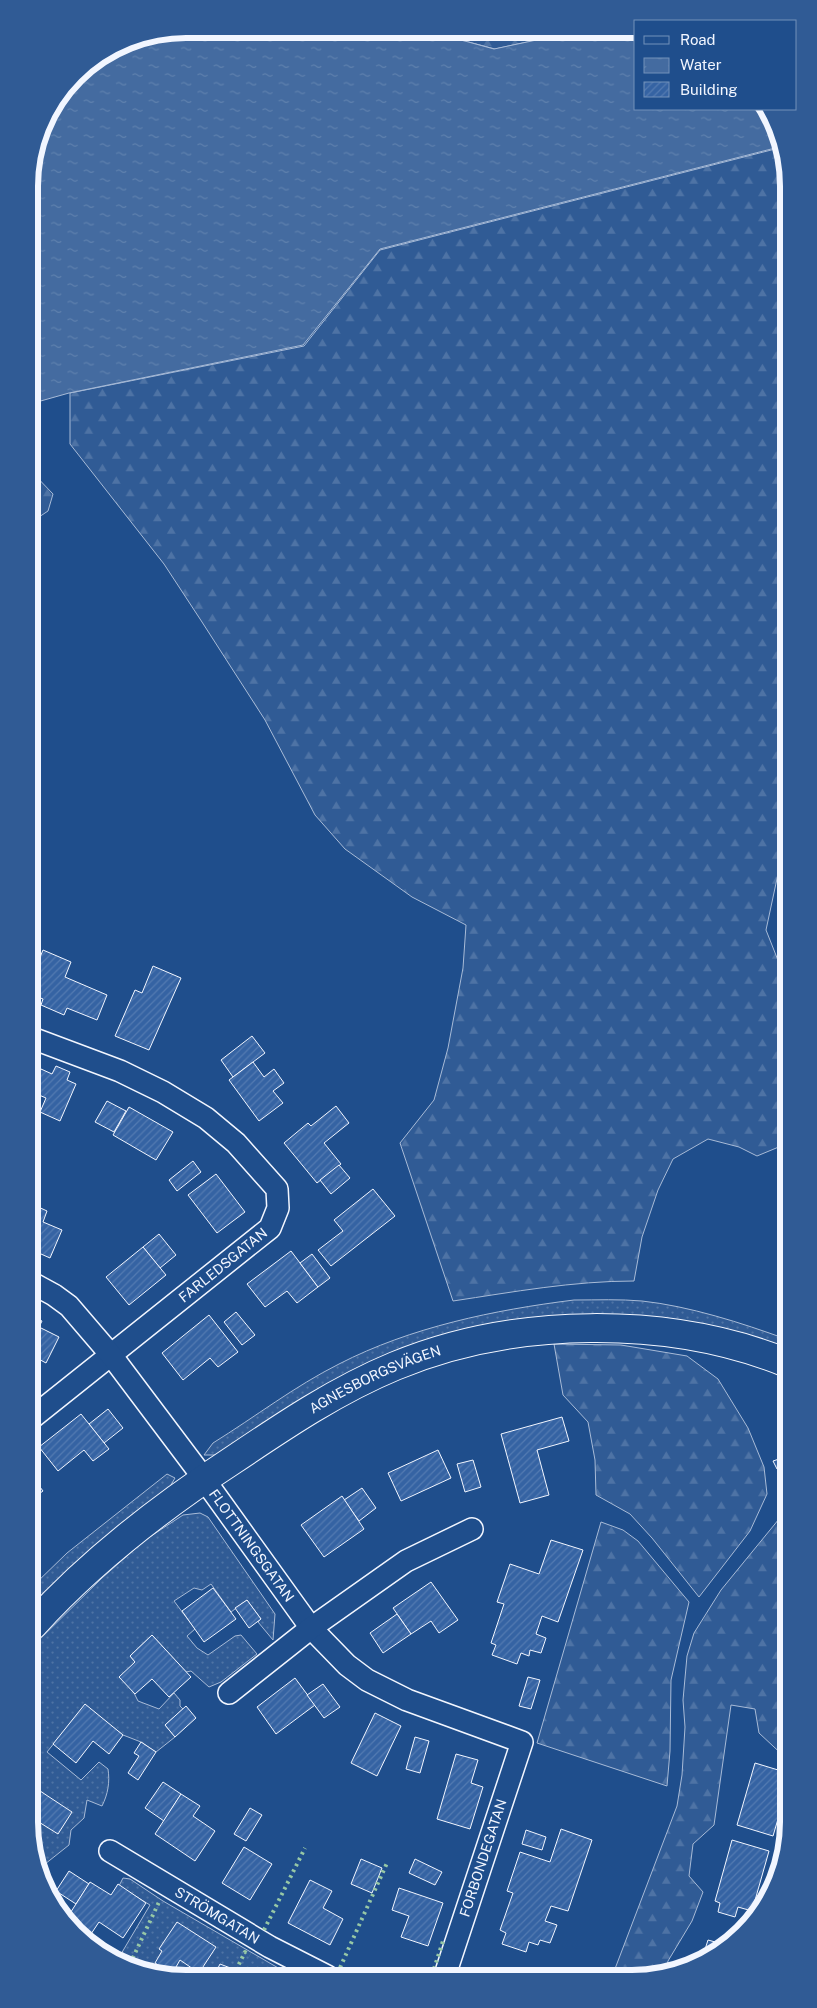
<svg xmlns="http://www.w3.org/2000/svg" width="817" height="2008" font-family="'Public Sans',sans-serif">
<defs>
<pattern id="grass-dots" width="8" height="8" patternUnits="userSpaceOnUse" patternTransform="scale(1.25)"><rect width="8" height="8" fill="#305b95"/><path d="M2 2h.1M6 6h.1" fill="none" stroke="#4e73a5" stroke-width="1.8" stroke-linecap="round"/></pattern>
<pattern id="forest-firs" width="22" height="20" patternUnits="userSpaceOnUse" patternTransform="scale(1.25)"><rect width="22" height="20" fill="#305b95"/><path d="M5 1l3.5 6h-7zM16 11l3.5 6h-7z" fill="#4e73a5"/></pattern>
<pattern id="water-ripples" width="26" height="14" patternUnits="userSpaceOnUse" patternTransform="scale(1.25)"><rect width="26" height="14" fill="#446ba0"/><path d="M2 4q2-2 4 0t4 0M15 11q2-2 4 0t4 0" fill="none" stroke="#5f81ae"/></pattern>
<pattern id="building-hatch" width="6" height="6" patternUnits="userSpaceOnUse" patternTransform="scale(1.25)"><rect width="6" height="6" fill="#3563a3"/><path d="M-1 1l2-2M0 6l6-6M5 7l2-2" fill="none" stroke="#537ab1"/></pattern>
</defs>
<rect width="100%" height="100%" fill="#1f4e8c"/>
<!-- grass -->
<g fill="url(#grass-dots)" stroke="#a8bbd7">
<path d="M574,1300c23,0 46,-1 68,1 47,5 100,22 144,38l1,10 -265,-28 -305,134h-13l9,-12c42,-26 82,-57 126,-79 72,-37 155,-54 235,-64z"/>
<path d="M167,1474l8,4 -7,12 -135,115v-19l34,-33z"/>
<path d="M200,1513l8,4 67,97 -2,26 -15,-18 3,-3 -14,-19 -16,12 -20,-28 -9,6 -8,-2 -20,13 21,28 -8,7 10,12 11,7 27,-19 6,-1 16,19 -36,28 -12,5 -18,-16 -5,1 -34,-37 -22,21 5,6 -1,31 4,8 21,8 15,-16 6,7v6l3,3 -18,16 10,12 -19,15 -15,-10 -18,-7 -38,-30 -38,47 34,28 18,-18 9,7c2,13 0,25 -6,37l-15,-6 -3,18 -13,12 -2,15 -29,23 -1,6 -5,-12 -1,-216 69,-68 43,-38 38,-25z"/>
<path d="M123,1878l7,1 33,22 129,75h-136l-74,-36 -9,-11 15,10 3,-5 30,20 29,-49 -31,-19z"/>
</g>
<!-- forest -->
<g fill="url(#forest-firs)" stroke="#a8bbd7">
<path d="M444,30l134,1 -83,18 -34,-9z"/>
<path d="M783,147l2,709 -4,4 -15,70 19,48 1,166 -29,12 -18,-9 -31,-8 -35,20 -15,31 -16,47 -8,44c-61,0 -121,11 -181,20l-53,-158 34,-43 14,-52 15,-80 3,-43 -54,-28 -67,-48 -30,-34 -50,-95 -63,-98 -38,-58 -94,-120v-51l234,-47 76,-96z"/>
<path d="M30,470l23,24 -5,17 -18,12z"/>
<path d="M554,1344l67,1 66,11 31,23 30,49 16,39 3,27 -17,37 -51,66 -47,-59 -22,-24 -34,-19 -1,-35 -7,-38 -25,-27z"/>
<path d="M784,1516l3,47 1,197 -29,-27 -4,-24 -24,-4 -17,120 -21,19 -4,32 14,16 -11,29 -24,40 -3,13h-52l64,-168 5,-31 3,-48 -2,-27 4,-44 7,-23 27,-43 58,-71z"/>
<path d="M601,1522l22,8 15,11 51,61 -18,78 -1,71 -3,35 -130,-43z"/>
</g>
<!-- water -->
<path fill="url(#water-ripples)" stroke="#a8bbd7" d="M186,29l257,1 18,10 33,9 85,-18 57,1v77h126l21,37 -403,103 -77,96 -234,48 -39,11 -1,-229 16,-59 37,-48 36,-22z"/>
<!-- building -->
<g fill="url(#building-hatch)" stroke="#f2f6ff">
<path d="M43,950l28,12 -6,15 42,18 -10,25 -30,-12 -3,7 -23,-10 2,-6 -12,-5v-15z"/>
<path d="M153,966l28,12 -32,72 -34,-14 20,-46 7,3z"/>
<path d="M252,1036l13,17 -32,24 -12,-17z"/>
<path d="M253,1062l11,15 10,-8 10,14 -11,8 10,12 -24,18 -30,-41z"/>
<path d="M56,1066l14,6 -3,8 9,4 -16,37 -20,-9 6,-14 -14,-6 9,-23 11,5z"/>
<path d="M107,1101l19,10 -12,21 -19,-10z"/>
<path d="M336,1106l13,17 -25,20 17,21 -24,19 -33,-40 24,-20 3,3z"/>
<path d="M129,1107l44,25 -17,28 -43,-25z"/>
<path d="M193,1161l8,11 -24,19 -8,-11z"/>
<path d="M339,1165l11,13 -19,16 -11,-14z"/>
<path d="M216,1174l29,38 -28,21 -29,-38z"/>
<path d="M373,1189l22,27 -64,50 -13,-16 25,-19 -9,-11z"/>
<path d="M32,1204l15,7 -4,11 19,8 -12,28 -18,-8z"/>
<path d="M159,1234l17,21 -16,13 -17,-21z"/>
<path d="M143,1247l23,28 -37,30 -23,-28z"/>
<path d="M291,1251l27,36 -21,16 -10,-12 -22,16 -18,-23z"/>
<path d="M312,1254l18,24 -12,9 -18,-24z"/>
<path d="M236,1312l19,23 -13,10 -18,-23z"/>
<path d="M209,1315l29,37 -20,15 -8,-9 -27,22 -21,-27z"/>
<path d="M32,1316l10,5 -3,6 20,10 -13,26 -13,-7z"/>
<path d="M108,1409l15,19 -19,15 -15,-19z"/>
<path d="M81,1414l28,35 -16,12 -9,-11 -26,21 -19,-24z"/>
<path d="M562,1417l7,24 -32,9 12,45 -29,8 -19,-69z"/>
<path d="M438,1450l13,28 -50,23 -13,-28z"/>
<path d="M779,1459l3,7 -5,3 -4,-8z"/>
<path d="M473,1460l8,27 -16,5 -8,-28z"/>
<path d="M33,1478l10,13 -10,7z"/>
<path d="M362,1488l14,20 -17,13 -15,-21z"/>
<path d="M342,1496l22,33 -40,28 -23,-32z"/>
<path d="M551,1540l32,10 -25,72 -16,-6 -6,18 10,4 -5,15 -11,-3 -1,6 -8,-3 -4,11 -25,-9 4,-10 -5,-2 13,-39 -7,-2 13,-38 29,10z"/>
<path d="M431,1582l27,38 -19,13 -8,-12 -20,13 -18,-26z"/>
<path d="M213,1588l23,31 -32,23 -22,-31z"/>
<path d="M247,1600l14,19 -12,9 -14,-20z"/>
<path d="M397,1614l14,20 -28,19 -13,-20z"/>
<path d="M152,1635l39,42 -22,20 -17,-18 -17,15 -16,-17 16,-15 -5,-6z"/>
<path d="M528,1677l12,3 -9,29 -12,-3z"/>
<path d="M295,1678l20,27 -39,29 -19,-27z"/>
<path d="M323,1684l17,23 -16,11 -17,-23z"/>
<path d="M85,1704l38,31 -14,19 -16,-13 -17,22 -23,-19z"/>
<path d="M186,1706l10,12 -21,19 -10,-12z"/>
<path d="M375,1713l26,13 -24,50 -26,-13z"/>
<path d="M415,1737l14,4 -9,32 -14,-4z"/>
<path d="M141,1742l15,10 -18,28 -10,-7 11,-17 -5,-3z"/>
<path d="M456,1754l22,6 -7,23 12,4 -13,42 -33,-10z"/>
<path d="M755,1763l33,10v12l-15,51 -36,-11z"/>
<path d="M163,1782l18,12 -17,27 -19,-13z"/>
<path d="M34,1787l38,25 -14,22 -24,-15z"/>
<path d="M181,1794l19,12 -7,10 22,15 -20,30 -40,-27z"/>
<path d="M250,1808l12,7 -16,26 -12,-7z"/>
<path d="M561,1829l31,11 -24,71 -17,-5 -6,15 12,4 -7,18 -10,-3 -2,5 -9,-3 -3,10 -24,-8 4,-11 -6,-3 13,-37 -6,-2 13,-39 30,10z"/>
<path d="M526,1830l20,7 -4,13 -20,-6z"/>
<path d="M732,1840l37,11 -17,60 -14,-4 -3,10 -17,-5 2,-9 -5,-2z"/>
<path d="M244,1847l28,17 -22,36 -28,-17z"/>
<path d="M361,1859l21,9 -10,25 -21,-9z"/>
<path d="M415,1859l27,13 -7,13 -26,-12z"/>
<path d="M69,1871l20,13 -13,20 -20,-13z"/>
<path d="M310,1880l22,11 -9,17 20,11 -13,26 -42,-22z"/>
<path d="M90,1882l21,13 7,-11 28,19 -23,35 -24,-16 -8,12 -24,-16z"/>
<path d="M399,1888l44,15 -15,43 -27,-9 8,-21 -17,-6z"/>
<path d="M177,1922l39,25 -17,26 -19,-13 -8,14 -17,-11 7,-12 -3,-2z"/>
<path d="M708,1940l18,5 -16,13 -9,4z"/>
<path d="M220,1964l13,5 -3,7h-16z"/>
<path d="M254,1970l11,6h-14z"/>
</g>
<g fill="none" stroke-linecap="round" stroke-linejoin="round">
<defs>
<g id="street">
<path d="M32,1038l88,33 43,21 43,26 30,25 41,46 1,19 -8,20 -237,189"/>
<path id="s1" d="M32,1283l22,12 15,11 42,49 85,113 115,160 36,37 20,15 40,20 115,42 -77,233"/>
<path d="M229,1693l82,-65 95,-67 66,-32"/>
<path id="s2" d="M110,1851l160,96 57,29"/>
</g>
<g id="secondary">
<path id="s3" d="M33,1625c58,-64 128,-118 200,-165 52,-35 104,-70 162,-94 118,-49 273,-51 392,-3"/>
</g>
</defs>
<!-- street casing -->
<use href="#street" stroke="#f2f6ff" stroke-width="24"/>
<!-- secondary casing -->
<use href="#secondary" stroke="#f2f6ff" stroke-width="30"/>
<!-- street -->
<use href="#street" stroke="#1f4e8c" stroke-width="21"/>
<!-- secondary -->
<use href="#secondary" stroke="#1f4e8c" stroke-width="28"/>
<!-- hedge -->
<g stroke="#97c8a6" stroke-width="4" stroke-dasharray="2.5 4" stroke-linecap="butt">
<path d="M773,1866l7,2"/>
<path d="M753,1913l4,1"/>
<path d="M264,1930l41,-82"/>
<path d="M130,1964l29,-62"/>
<path d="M348,1975l-9,-5 48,-107"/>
<path d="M432,1975l11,-34"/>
<path d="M233,1976l12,-24 5,3"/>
</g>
</g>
<g text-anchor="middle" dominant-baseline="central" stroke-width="4" stroke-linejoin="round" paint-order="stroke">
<!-- street labels -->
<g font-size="14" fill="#f2f6ff" stroke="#1f4e8c">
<text transform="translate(223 1265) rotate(-39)">FARLEDSGATAN</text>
<text stroke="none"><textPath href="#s3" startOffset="424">AGNESBORGSVÄGEN</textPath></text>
<text stroke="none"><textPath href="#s1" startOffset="345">FLOTTNINGSGATAN</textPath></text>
<text transform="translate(483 1858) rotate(-72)">FORBONDEGATAN</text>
<text stroke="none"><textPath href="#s2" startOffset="125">STRÖMGATAN</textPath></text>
</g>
</g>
<!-- crop -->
<path d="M0 0H817V2008H0ZM186 38H632A148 148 0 0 1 780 186V1822A148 148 0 0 1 632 1970H186A148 148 0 0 1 38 1822V186A148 148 0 0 1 186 38Z" fill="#305b95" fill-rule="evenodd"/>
<path fill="none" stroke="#f2f6ff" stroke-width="6" d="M186 38H632A148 148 0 0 1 780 186V1822A148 148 0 0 1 632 1970H186A148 148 0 0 1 38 1822V186A148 148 0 0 1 186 38Z"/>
<!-- legend -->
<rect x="634" y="20" width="162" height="90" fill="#1f4e8c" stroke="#7391ba"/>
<rect x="644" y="36" width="25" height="8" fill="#1f4e8c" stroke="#7391ba"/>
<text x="680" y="45" font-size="15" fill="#f2f6ff">Road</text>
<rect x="644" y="58" width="25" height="15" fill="url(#water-ripples)" stroke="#7391ba"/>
<text x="680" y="70" font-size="15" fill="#f2f6ff">Water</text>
<rect x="644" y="82" width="25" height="15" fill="url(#building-hatch)" stroke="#7391ba"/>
<text x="680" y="95" font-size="15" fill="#f2f6ff">Building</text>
</svg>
